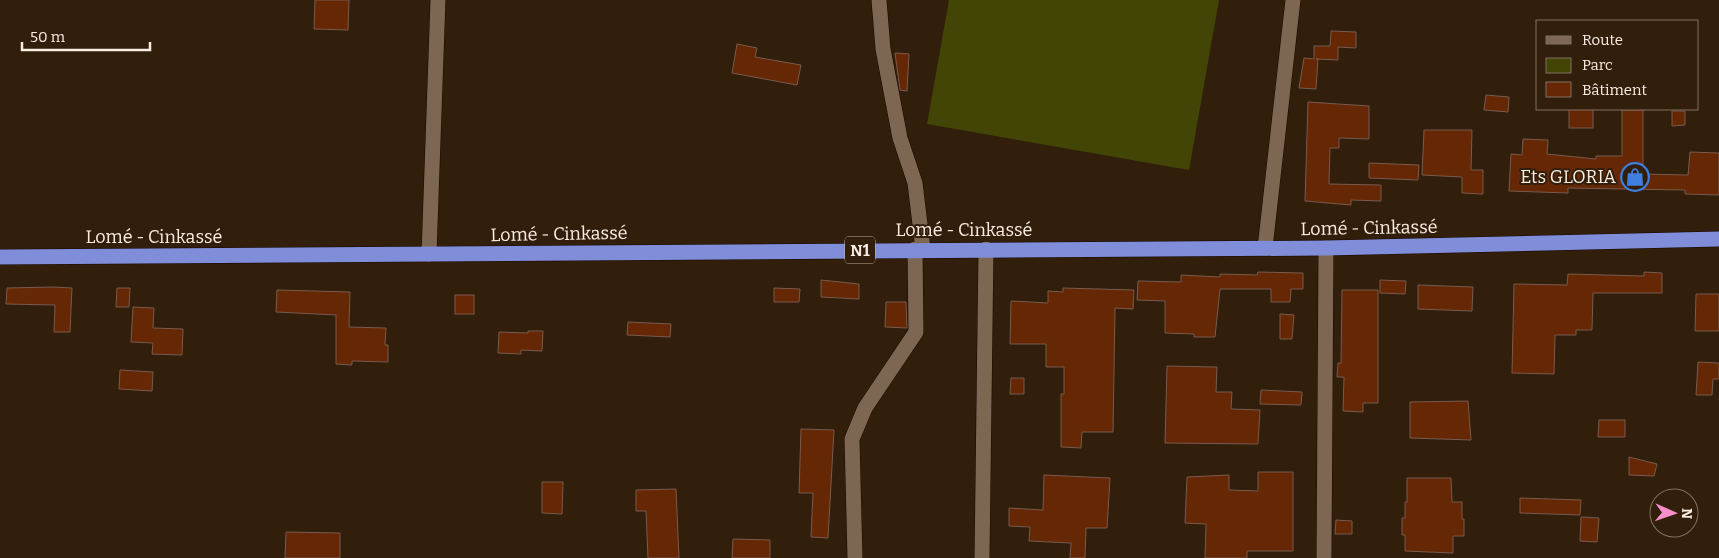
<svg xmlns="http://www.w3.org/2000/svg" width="1719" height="558" font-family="Bitter,serif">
<rect width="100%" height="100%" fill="#311e0b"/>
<!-- green -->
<path fill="#424505" d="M949,0h270l-30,170 -262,-46z"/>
<!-- building -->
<g fill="#662705" stroke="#785b4f">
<path d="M315,0h34l-1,30 -34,-1z"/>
<path d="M1331,31l25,1v16l-18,-1v13l-22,-1h2l-2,30 -17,-1 5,-30 10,1v-13h16z"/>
<path d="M737,44l20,4 -2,9 46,8 -4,20 -65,-12z"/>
<path d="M895,53l14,1 -2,37 -7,-1z"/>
<path d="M1486,95l23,2 -1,15 -24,-2z"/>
<path d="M1308,102l61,4v33l-30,-1v10h-9l-1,36 52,1v16l-30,-1v5l-46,-4z"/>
<rect x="1569" y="109" width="24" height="19"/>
<path d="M1622,110h21v64l45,1 2,-23 29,1v42l-34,-1v-4l-117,-2v5l-59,-2 2,-37 11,1 1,-16 25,1 -1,14 49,5v-3h26z"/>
<path d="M1672,111h13v14l-13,1z"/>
<path d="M1424,130h48l-1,40h12v24l-21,-1v-16l-40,-2z"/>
<path d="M1369,163l50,2 -1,15 -49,-2z"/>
<path d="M1258,272l45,1v16h-12l-1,13h-19v-13h-51l-5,48h-21v-3l-29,-1v-32l-28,-1 1,-19 43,1v-7l39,2v-3l37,1z"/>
<path d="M1644,272l18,1v20h-69l-1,37h-16v5h-21l-1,39 -42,-1 2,-89 53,1 1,-11 76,2z"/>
<path d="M821,280l38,4v15l-38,-2z"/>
<path d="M1380,280l26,1 -1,13 -25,-1z"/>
<path d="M1418,285l55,2 -1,24 -54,-2z"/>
<path d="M53,287l19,1 -2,44h-16l1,-27 -49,-1 1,-16z"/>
<path d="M117,288h13l-1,19h-13z"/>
<path d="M774,288l26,1 -1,13h-25z"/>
<path d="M1063,288l71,2 -1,19 -18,-1 -2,124h-31l-1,16 -20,-1v-53h3v-27h-18v-23h-36l1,-43 37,2v-12l15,1z"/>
<path d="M277,290l73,2 -1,35 37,1 -1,17h3v17l-36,-1v4l-16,-1v-49l-60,-3z"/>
<path d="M1342,290h36v113h-15v9l-20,-1 1,-34h-7l1,-14h3z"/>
<path d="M1696,294h23v37h-24z"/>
<rect x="455" y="295" width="19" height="19"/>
<path d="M886,302h20l1,26 -22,-1z"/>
<path d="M133,307l21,1 -1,20 30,1 -1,26 -30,-1 1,-11 -22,-1z"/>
<path d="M1280,314l14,1 -2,24h-12z"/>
<path d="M628,322l43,2 -1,13 -43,-2z"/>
<path d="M528,331h15l-1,20 -21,-1v4l-23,-1 1,-21 29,1z"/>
<path d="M1698,362l21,1v16h-6l-1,16h-16z"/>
<path d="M1167,366l50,1 -1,25h16l-1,17 29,1 -2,34 -93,-1z"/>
<path d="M120,370l33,2 -1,19 -33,-2z"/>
<path d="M1011,378h13v16h-14z"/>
<path d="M1261,390l41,2 -1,13 -41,-1z"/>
<path d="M1468,401l3,39 -61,-2v-36z"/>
<path d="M1599,420h26v17h-27z"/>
<path d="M801,429l33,1 -6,108 -17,-1 2,-44h-14z"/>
<path d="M1629,457l28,7 -3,12 -25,-1z"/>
<path d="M1258,472h35v79h-46v7h-42l1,-34 -21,-1 2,-46 42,-2v15l29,1z"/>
<path d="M1044,475l66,3 -3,50h-21l-1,30h-15l1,-15 -42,-2 1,-14 -21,-1v-18l34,2z"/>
<path d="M1407,478h44l1,24h10v17h2v17h-11v17l-48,-2v-16h-3v-17h3v-16h2z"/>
<path d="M542,482h21l-1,32 -20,-1z"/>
<path d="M676,489l3,69h-31l-2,-47h-10v-21z"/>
<path d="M1520,498l61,2 -1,15 -60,-2z"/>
<path d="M1581,517l18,1 -2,24 -17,-1z"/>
<path d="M1336,520l16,1v13h-17z"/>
<path d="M286,532l54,1v25h-55z"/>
<path d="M733,539l37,1v18h-38z"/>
</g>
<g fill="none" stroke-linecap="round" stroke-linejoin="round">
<defs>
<g id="minor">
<path d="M879,0l4,49 17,89 15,45 8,66"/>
<path d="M1265,248l28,-248"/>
<path d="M429,254l9,-254"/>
<path d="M855,558l-3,-119 13,-31 51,-76 -1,-83"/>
<path d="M982,558l4,-309"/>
<path d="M1324,558l2,-310"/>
</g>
<path id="trunk" d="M0,257l1326,-9 393,-9"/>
</defs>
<!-- minor casing -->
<use href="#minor" stroke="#180700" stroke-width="16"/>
<!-- trunk casing -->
<use href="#trunk" stroke="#180700" stroke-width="16"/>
<!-- minor -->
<use href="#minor" stroke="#7d6752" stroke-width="15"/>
<!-- trunk -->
<use href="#trunk" stroke="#808ed9" stroke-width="15"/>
</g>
<!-- icons -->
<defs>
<symbol id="shop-ring" viewBox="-11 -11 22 22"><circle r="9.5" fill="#311e0b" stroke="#3f7fe0" stroke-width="1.5"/><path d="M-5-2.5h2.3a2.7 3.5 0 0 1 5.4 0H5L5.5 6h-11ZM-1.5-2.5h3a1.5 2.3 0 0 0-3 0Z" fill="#3f7fe0"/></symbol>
</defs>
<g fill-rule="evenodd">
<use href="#shop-ring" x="1619" y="161" width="32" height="32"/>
</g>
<g text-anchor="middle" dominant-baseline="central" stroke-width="4" stroke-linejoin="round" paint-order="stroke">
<!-- shield labels -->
<rect fill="#311e0b" stroke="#beafa2" stroke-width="1" x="845" y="236.5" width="30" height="27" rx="4"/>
<g font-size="16" font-weight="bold" fill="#fbede2">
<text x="860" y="250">N1</text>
</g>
<!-- poi labels -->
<g font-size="18" fill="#fbede2" stroke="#311e0b" text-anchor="end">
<text x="1616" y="177">Ets GLORIA</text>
</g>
<!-- street labels -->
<g font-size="18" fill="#fbede2" stroke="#311e0b">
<text transform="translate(1369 228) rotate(-1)">Lomé - Cinkassé</text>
<text x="964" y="230">Lomé - Cinkassé</text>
<text transform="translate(559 234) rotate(-1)">Lomé - Cinkassé</text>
<text x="154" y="237">Lomé - Cinkassé</text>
</g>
</g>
<!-- legend -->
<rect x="1536" y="20" width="162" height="90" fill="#311e0b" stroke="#827161"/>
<rect x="1546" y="36" width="25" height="8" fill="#7d6752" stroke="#827161"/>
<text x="1582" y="45" font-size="15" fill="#fbede2">Route</text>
<rect x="1546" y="58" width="25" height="15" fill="#424505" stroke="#827161"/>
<text x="1582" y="70" font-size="15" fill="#fbede2">Parc</text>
<rect x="1546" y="82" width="25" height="15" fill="#662705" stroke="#827161"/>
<text x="1582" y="95" font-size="15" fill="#fbede2">Bâtiment</text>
<!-- north arrow -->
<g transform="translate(1674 513) rotate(92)"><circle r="24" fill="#311e0b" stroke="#827161"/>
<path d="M0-4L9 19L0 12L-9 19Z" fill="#f98fc9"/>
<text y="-8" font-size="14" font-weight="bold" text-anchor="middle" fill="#fbede2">N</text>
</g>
<!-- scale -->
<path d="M22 42v8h128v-8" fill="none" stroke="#fbede2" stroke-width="2.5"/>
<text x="30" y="42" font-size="15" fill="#fbede2" stroke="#311e0b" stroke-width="4" paint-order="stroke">50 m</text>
</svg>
